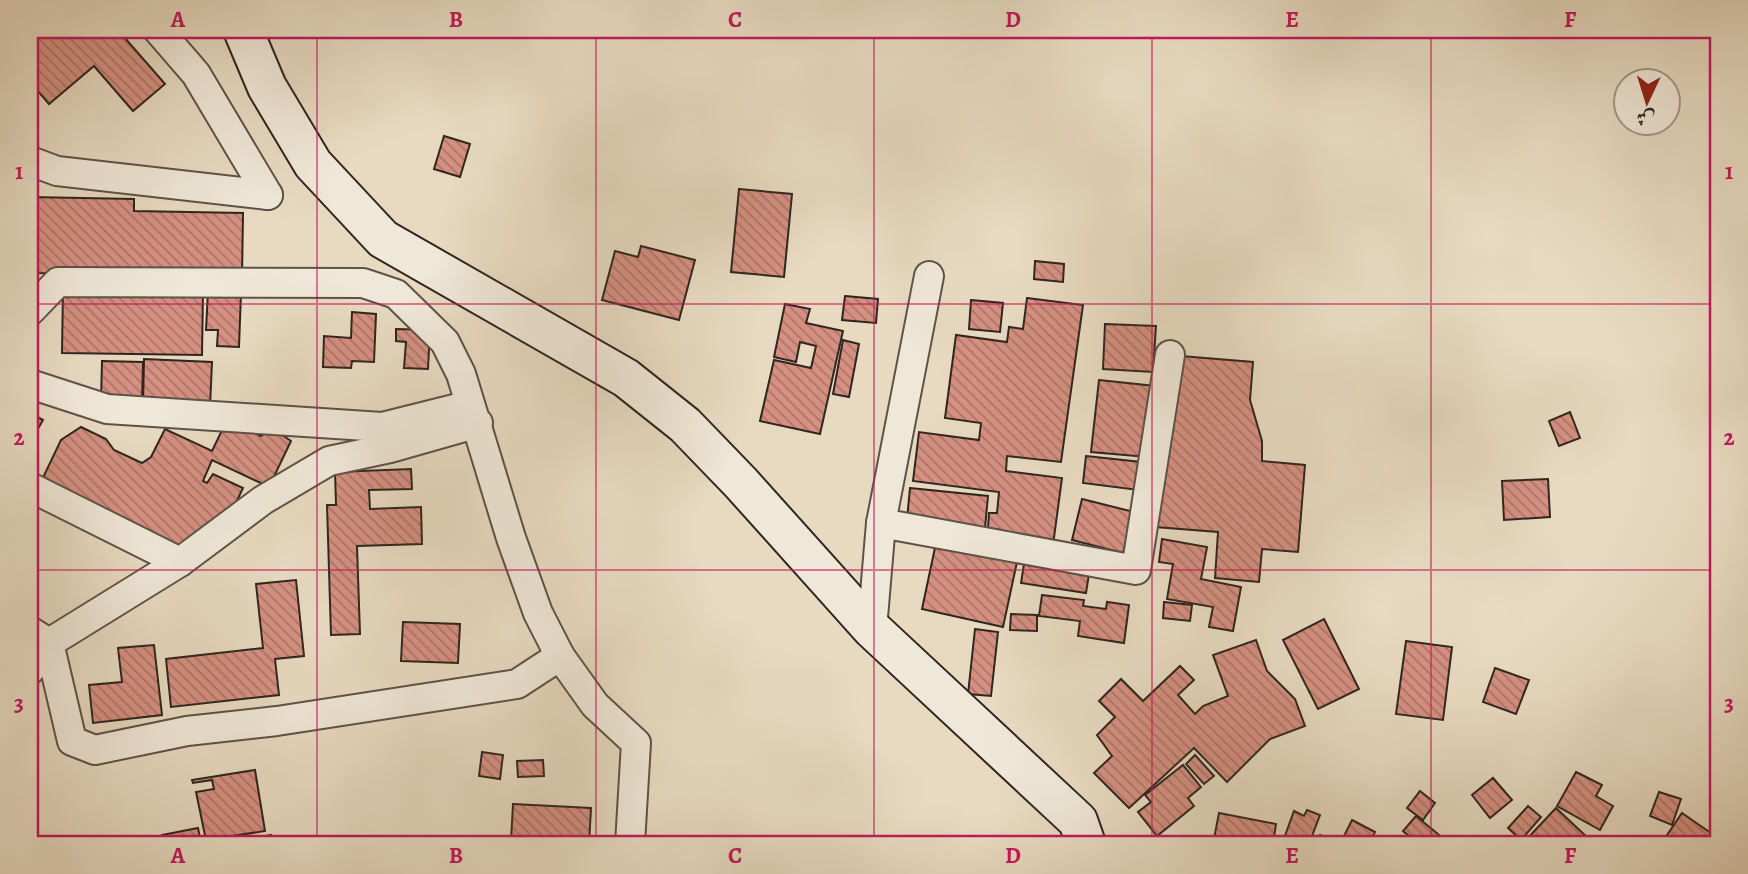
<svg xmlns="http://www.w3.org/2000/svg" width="1748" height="874" font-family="Alegreya,Amiri,serif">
<defs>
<pattern id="building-back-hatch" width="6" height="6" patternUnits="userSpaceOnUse" patternTransform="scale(1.75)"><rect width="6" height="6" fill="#d59081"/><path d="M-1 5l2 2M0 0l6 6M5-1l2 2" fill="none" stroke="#ad7569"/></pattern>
</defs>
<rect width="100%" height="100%" fill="#e7dac1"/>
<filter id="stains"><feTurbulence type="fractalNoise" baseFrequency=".00286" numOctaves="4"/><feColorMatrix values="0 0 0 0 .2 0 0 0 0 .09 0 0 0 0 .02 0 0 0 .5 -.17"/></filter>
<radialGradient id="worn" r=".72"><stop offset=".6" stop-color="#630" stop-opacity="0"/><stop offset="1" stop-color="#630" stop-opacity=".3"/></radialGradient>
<!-- building -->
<g fill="url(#building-back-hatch)" stroke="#30251f" stroke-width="2">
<path d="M36,30h82l47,54 -32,27 -39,-45 -45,38 -19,-22v-47z"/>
<path d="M444,136l26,8 -10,33 -26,-8z"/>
<path d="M739,189l53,5 -8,83 -53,-5z"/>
<path d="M30,197l104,2v12l109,2 -1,63 -212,-3z"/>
<path d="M641,246l54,14 -16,60 -77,-20 13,-49 23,6z"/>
<path d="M1035,261l29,3 -1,18 -29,-3z"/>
<path d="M63,289l140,2 -1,64 -140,-2z"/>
<path d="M208,291l33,2 -2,54 -22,-1 1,-16h-12z"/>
<path d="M845,296l33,3 -2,24 -34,-3z"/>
<path d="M1027,298l56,7 -22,157 -54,-6 -1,15 56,7 -9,67 -52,-1 1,-14 -14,-2 1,-15h8l2,-21 -86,-11 6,-49 60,8 2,-17 -36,-5 11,-83 51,7 2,-15 14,2z"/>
<path d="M971,300l32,3 -3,29 -31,-3z"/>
<path d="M785,304l25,5 -4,14 37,8 -23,103 -60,-13 14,-61 37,8 5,-22 -16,-4 -4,20 -22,-5z"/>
<path d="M352,312l24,2 -2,48 -22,-1 -1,7 -28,-1 1,-31 27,2z"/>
<path d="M1105,324l51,2 -3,46 -50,-3z"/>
<path d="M396,329l34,1 -2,39 -24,-1 2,-26 -10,-1z"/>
<path d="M843,340l16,4 -10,53 -16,-3z"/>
<path d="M1169,355l84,7 -3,38 12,41v20l43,4 -7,87 -36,-3 -3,33 -44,-4 3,-46 -63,-5z"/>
<path d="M144,359l68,3 -2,45 -67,-2z"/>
<path d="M102,361l41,1 -1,41 -41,-1z"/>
<path d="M1099,380l56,6 -8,71 -56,-5z"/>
<path d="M1570,412l10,26 -21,8 -10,-25z"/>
<path d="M30,413l13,7 -13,23z"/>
<path d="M227,420l34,16 11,-8 19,13 -22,46 -57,-27 -9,21 4,2 6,-9 30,14 -10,21 -61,41 -133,-64 22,-46 20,-13 25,12 8,11 28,13 9,-6 14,-28 47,22z"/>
<path d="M1086,456l55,6 -3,28 -55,-7z"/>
<path d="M411,469l1,20 -43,1 1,19 51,-2 1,37 -65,2 3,88 -29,1 -4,-130h9l-1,-33z"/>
<path d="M1548,479l2,38 -46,3 -2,-39z"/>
<path d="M910,488l78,8 -3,32 -78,-9z"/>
<path d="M1082,499l52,13 -11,41 -51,-13z"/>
<path d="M1162,539l45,8 -6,32 40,8 -8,44 -24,-4 4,-20 -46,-8 6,-35 -14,-2z"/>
<path d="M936,543l81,19 -14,65 -81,-18z"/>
<path d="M1024,564l65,10 -3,19 -65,-10z"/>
<path d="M296,580l8,76 -29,3 4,36 -108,12 -5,-48 97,-11 -7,-64z"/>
<path d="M1042,595l42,5 -1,6 23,3 1,-7 22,3 -5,38 -46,-7 2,-15 -41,-5z"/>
<path d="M1164,602l28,3 -2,16 -27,-3z"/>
<path d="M1011,614l26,1v16l-27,-1z"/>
<path d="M1324,619l35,70 -41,20 -35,-69z"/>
<path d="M403,622l57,2 -2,39 -57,-2z"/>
<path d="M975,629l23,3 -7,64 -23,-2z"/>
<path d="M1256,640l11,31 28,28 10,27 -35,13 -43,43 -33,-34 -65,60 -35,-35 18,-17 -15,-21 18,-18 -16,-16 22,-22 22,22 37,-35 14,14 -16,15 17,19 8,-8 25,-10 -15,-41z"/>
<path d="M1406,641l46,6 -9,73 -47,-6z"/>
<path d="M154,645l8,70 -69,8 -4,-38 33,-3 -4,-34z"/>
<path d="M1495,668l34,12 -13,34 -33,-12z"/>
<path d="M482,752l21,3 -3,24 -21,-3z"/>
<path d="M1195,755l19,21 -10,8 -18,-20z"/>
<path d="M543,760l1,16 -26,1 -1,-16z"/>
<path d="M1183,765l18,22 -13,11 6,8 -37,30 -19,-24 13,-10 -6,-7z"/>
<path d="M255,770l10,61 -59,9 -10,-48 18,-3 -2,-9 -19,3 -1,-3z"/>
<path d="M1576,772l26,13 -6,11 17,10 -13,24 -43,-24z"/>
<path d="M1493,778l19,22 -22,18 -18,-23z"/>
<path d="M1420,791l15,12 -12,17 -16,-12z"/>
<path d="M1659,792l22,7 -9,26 -22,-9z"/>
<path d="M513,804l78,4 -2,36 -78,-3z"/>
<path d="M1528,806l13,11 -20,23 -13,-12z"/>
<path d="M1556,808l34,32 -5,4h-54l-5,-4z"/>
<path d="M1307,810l13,5 -11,29h-27l12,-33 10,5z"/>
<path d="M1219,813l57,11 -3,20h-60z"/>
<path d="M1682,813l36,25v6h-57z"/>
<path d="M1416,816l34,28h-31l-16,-13z"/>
<path d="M1352,820l23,12 -6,12h-29z"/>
<path d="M198,828l2,10 -36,6 -2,-9z"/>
<path d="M271,835l2,9h-48z"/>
<path d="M1320,835l18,9h-23z"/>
</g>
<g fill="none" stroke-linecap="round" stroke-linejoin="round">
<defs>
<g id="street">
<path d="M158,30l38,44 72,121"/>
<path d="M30,161l27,10 211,24"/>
<path d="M30,311l28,-29 305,1 33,11 49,48 16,32 50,164 27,75 22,43 35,49 41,38 -6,101"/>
<path d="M30,384l77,25 275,18 88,-22"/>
<path d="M30,487l150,75"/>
<path d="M881,523l255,47 34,-215"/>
<path d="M872,629l9,-106 48,-247"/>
<path d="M30,631l19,12 23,98 23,9 92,-19 90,-10 240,-37 43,-28"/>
<path d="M30,670l19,-27 131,-81 83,-62 66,-39 61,-13 88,-25"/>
</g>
<path id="secondary" d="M243,30l24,57 46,77 70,75 243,139 59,47 56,58 131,146 206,192 8,23"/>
</defs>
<!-- street casing -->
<use href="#street" stroke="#5e5248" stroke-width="32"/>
<!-- secondary casing -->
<use href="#secondary" stroke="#30251f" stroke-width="42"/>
<!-- street -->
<use href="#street" stroke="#efe7d7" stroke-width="28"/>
<!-- secondary -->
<use href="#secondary" stroke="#efe7d7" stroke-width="38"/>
</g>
<!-- grid -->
<path fill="none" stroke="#c2185b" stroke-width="2" stroke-opacity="0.55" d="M317,30v814M596,30v814M874,30v814M1152,30v814M1431,30v814M30,304h1688M30,570h1688"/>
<!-- margin -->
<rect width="1748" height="874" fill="none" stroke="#e7dac1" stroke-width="77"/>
<!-- north arrow -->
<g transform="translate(1647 102) rotate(184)"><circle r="33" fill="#efe7d7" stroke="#a3998d" stroke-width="2"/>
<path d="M0-5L12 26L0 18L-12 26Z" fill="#8f2418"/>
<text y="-10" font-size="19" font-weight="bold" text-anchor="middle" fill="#30251f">ش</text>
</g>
<rect x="38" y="38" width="1672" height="798" fill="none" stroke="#c2185b" stroke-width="2.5"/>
<g font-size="23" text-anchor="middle" font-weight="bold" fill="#c2185b">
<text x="178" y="27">A</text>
<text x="456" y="27">B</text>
<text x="735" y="27">C</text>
<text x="1013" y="27">D</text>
<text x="1292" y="27">E</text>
<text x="1570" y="27">F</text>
<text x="19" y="179">1</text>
<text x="1729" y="179">1</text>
<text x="19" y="445">2</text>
<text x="1729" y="445">2</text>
<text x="19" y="711">3</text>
<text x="1729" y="711">3</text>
<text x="178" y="863">A</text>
<text x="456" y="863">B</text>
<text x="735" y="863">C</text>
<text x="1013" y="863">D</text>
<text x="1292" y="863">E</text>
<text x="1570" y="863">F</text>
</g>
<rect width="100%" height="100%" filter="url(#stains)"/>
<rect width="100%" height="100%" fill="url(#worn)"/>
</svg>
